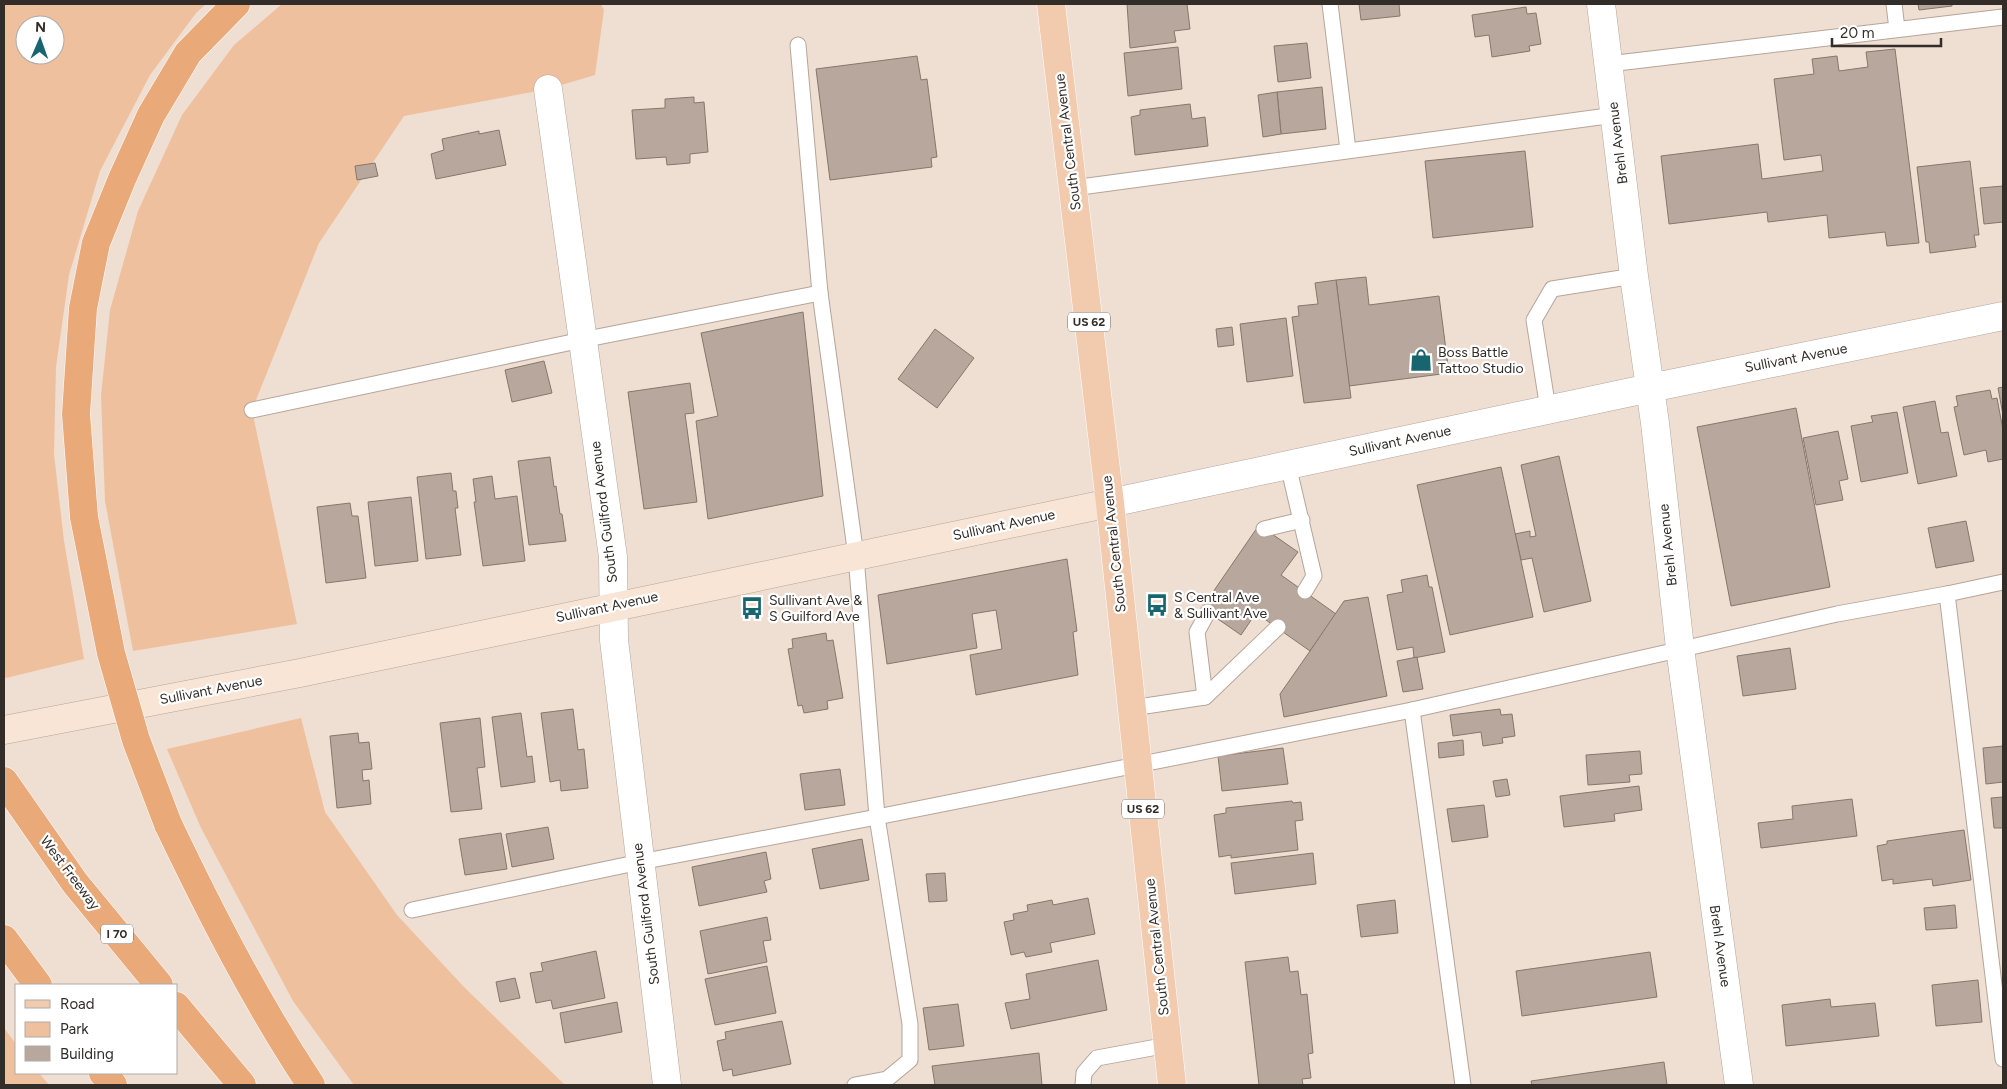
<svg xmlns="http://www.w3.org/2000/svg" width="2007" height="1089" font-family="Figtree,sans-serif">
<rect width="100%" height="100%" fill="#efded2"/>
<!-- green -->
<g fill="#efc09d" fill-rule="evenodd">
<path d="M4,4h202l-10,9 -46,62 -50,96 -31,104 -13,92 -2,87 10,87 20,118 -78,19 -2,-3zM25,25h30v30h-30z"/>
<path d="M282,4h319l3,6 -9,65 -47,14 -144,27 -85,127 -67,167 45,214 -164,27 -28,-150 -4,-105 9,-86 28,-99 44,-96 52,-70z"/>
<path d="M301,718l24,94 72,103 68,73 100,97h-211l-61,-84 -92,-173 -34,-79z"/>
<path d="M4,1028l12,16v29h23l10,12h-45z"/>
</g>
<!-- building -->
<g fill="#b7a79c" stroke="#86776c">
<path d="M1127,4h60l3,25 -16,2 2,11 -46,6z"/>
<path d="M1359,4h40l1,12 -39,4z"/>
<path d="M1918,4h34v2l-33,4z"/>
<path d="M1526,7l1,7 9,-1 5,31 -12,2 1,5 -38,6 -3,-22 -14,2 -3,-22z"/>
<path d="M1307,43l4,35 -33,4 -4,-36z"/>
<path d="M1178,47l4,42 -54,7 -4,-43z"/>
<path d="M1895,49l24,194 -32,3 -2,-14 -56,6 -2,-23 -59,7 -1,-10 -98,12 -8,-68 97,-12 4,35 61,-8 -2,-16 -37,5 -10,-81 40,-5 -2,-15 25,-3 2,15 29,-4 -2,-15z"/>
<path d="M917,56l4,24 6,-1 10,78 -6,1 1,9 -102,13 -14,-111z"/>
<path d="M1322,87l4,42 -45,5 -4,-42z"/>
<path d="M1277,92l4,42 -18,3 -5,-42z"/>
<path d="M694,97v6l10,-1 4,50 -18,2v9l-23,2 -1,-8 -30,2 -4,-49 33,-2v-9z"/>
<path d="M1190,104l2,15 13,-2 3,29 -73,9 -4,-38 9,-2v-5z"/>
<path d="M499,130l7,35 -70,14 -5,-25 13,-4 -2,-11 37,-8v3z"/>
<path d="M1525,151l8,76 -100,11 -8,-77z"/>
<path d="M1970,161l9,74h-5l2,12 -46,6 -1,-11h-3l-9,-75z"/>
<path d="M375,163l3,13 -21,4 -2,-14z"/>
<path d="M2003,186v36l-19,2 -4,-36z"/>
<path d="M1366,277l3,28 70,-9 10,77 -100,13 -13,-106z"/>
<path d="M1336,280l15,118 -47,5 -12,-86 7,-1 -1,-10 20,-2 -3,-21z"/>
<path d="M803,312l20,184 -115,23 -12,-98 22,-5 -17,-83z"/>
<path d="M1286,318l7,58 -46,6 -7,-58z"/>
<path d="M1232,327l2,18 -16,2 -2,-18z"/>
<path d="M935,329l39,29 -37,50 -39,-29z"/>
<path d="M544,361l8,32 -40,9 -7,-32z"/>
<path d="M690,383l4,30 -9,1 12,88 -53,7 -16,-117z"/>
<path d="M2003,387v28l-5,-27z"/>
<path d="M1990,390l2,9 5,-1 6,32v29l-15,3 -2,-12 -22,5 -10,-48 4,-1 -2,-10z"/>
<path d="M1935,401l6,32 7,-1 9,44 -39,8 -15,-77z"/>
<path d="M1796,408l34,179 -99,19 -34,-179z"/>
<path d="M1897,412l11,61 -47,9 -10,-56 22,-4 -2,-6z"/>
<path d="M1838,431l10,48 -9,2 4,19 -27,5 -13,-67z"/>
<path d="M1559,456l32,145 -47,11 -12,-54 -11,2 -6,-26 15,-3v6l6,-1 -15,-71z"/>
<path d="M550,457l4,30 2,-1 4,28h2l4,27 -37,4 -11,-84z"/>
<path d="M1501,467l32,150 -83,18 -33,-150z"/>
<path d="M451,473l2,18h3l2,17h-3l6,47 -35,4 -9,-82z"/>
<path d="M492,476l3,23 22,-3 8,65 -42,5 -9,-64h2l-3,-23z"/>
<path d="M411,497l7,64 -43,5 -7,-64z"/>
<path d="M350,503l2,13h6l8,62 -40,5 -9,-76z"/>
<path d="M1966,521l8,40 -38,7 -8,-40z"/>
<path d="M1259,525l39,27 -17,23 55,39 -26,37 -54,-38 -15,22 -39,-27z"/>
<path d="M1067,559l10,72 -4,1 5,43 -102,20 -6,-40 32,-6 -6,-39 -24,4 5,34 -90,16 -9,-69z"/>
<path d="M1427,575l2,12h3l13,65 -31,6 -1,-11 -16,3 -10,-55 16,-3 -2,-12z"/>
<path d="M1368,597l19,99 -103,21 -4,-23 30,-43 34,-50z"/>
<path d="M826,633l1,8 6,-1 10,58 -16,3 1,8 -24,4 -2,-8 -4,1 -10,-57 5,-1 -1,-9z"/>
<path d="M1790,648l6,41 -53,7 -6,-40z"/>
<path d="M1417,657l6,32 -20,3 -6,-31z"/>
<path d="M573,709l5,41 6,-1 4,39 -27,3 -1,-11 -10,2 -9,-69z"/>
<path d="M1500,709l1,6 11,-1 3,22 -13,2 1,5 -20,3 -2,-14 -28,4 -3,-21z"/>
<path d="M521,713l6,44 5,-1 3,26 -34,5 -9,-70z"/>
<path d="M480,718l5,49 -8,1 5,41 -31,3 -11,-89z"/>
<path d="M358,733l1,10 10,-1 3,27 -10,1 1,11 6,-1 2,24 -34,4 -7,-72z"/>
<path d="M1463,740l1,15 -25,3 -1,-15z"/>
<path d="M2003,746v36l-17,2 -3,-36z"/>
<path d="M1283,748l5,36 -66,7 -4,-35z"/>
<path d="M1640,751l2,23 -13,1 1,7 -42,3 -2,-30z"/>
<path d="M840,769l5,36 -40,5 -5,-36z"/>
<path d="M1507,779l3,16 -14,2 -3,-16z"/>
<path d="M1639,786l3,24 -28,4 1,7 -51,6 -4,-31z"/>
<path d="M2003,797v31h-9l-3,-30z"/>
<path d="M1852,799l5,37 -96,12 -3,-25 35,-4 -1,-13z"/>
<path d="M1292,801l1,2 8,-1 2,18 -8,1 3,29 -67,8v-3l-12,2 -5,-42 12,-2v-5z"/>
<path d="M1484,805l4,32 -36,5 -5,-33z"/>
<path d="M548,827l6,32 -42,8 -6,-33z"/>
<path d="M1964,830l7,50 -38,6 -1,-7 -39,5v-5l-11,2 -5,-35 10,-2v-3z"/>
<path d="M501,833l6,36 -42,6 -6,-36z"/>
<path d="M862,839l7,41 -49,9 -8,-40z"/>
<path d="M766,852l5,27 -7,2 3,11 -68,14 -7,-39z"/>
<path d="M1313,853l3,31 -81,10 -4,-31z"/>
<path d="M945,873l2,28 -18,1 -3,-28z"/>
<path d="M1088,898l7,36 -45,9 2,9 -26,5 -2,-5 -13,3 -7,-33 10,-2 -1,-6 15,-3 -1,-6 25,-5 1,5z"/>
<path d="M1395,900l3,33 -37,4 -4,-32z"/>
<path d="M1955,905l2,23 -31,2 -2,-22z"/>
<path d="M767,917l4,23 -8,1 4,21 -59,12 -8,-43z"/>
<path d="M596,951l9,47 -52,11 -2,-9 -15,3 -6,-30 13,-2 -2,-8z"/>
<path d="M1650,952l7,45 -135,19 -6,-45z"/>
<path d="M1288,957l2,15 8,-1 3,24 6,-1 6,59 -5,1 3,24 -9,1 1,6h-44l-14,-123z"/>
<path d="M1098,960l9,50 -96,19 -6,-26 25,-4 -4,-25z"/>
<path d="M767,966l9,47 -61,12 -10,-46z"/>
<path d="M515,978l5,20 -20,4 -4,-20z"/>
<path d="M1978,980l4,42 -46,4 -4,-41z"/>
<path d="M1830,999l1,8 44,-4 4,33 -93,10 -4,-41z"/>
<path d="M617,1002l5,30 -57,11 -5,-30z"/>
<path d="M958,1004l6,42 -35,4 -6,-42z"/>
<path d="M782,1021l9,43 -58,12 -1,-7 -9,2 -6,-30 9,-2 -1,-7z"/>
<path d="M1039,1053l3,32h-107l-3,-19z"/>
<path d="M1664,1062l3,23h-135l-1,-4z"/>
</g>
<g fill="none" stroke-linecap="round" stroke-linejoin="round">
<defs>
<g id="service">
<path d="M1330,4l18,146"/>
<path d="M1894,4l3,25"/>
<path d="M798,45l22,248 36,263 21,261 33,207v36l-23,19 -32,6"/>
<path d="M1609,64l394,-47"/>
<path d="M1073,188l542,-73"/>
<path d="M1548,409l-14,-89 18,-31 82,-13"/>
<path d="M252,410l330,-70 238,-47"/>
<path d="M1288,465l26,111 -9,15"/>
<path d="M1264,529l38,-9"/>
<path d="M1947,594l56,465"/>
<path d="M1205,697l-8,-65 11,-20"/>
<path d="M1132,708l73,-11 73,-70"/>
<path d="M1412,710l51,375"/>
<path d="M412,910l228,-48 237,-45 535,-107 425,-96 110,-20 56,-12"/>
<path d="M1083,1085l1,-12 13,-15 71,-13"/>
</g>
<g id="minor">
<path d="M1601,4l33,272 21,147 25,225 59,437"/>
<path d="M548,89l65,468 1,83 53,445"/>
</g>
<path id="tertiary" d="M1110,503l540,-115 353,-72"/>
<path id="secondary" d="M4,730l296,-57 810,-170"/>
<path id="primary" d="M1051,4l59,499 62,582"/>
<g id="motorway">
<path d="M84,517l-8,-103 7,-106 13,-65 26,-64 29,-64 37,-62 48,-49"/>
<path d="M4,781l71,102 84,102"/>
<path d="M168,824c43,90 88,178 143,261"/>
<path d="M4,939l34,46"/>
<path d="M176,1006l66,79"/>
<path d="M103,1073l10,12"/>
</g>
</defs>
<!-- service casing -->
<use href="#service" stroke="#b5a59a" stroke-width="17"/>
<!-- minor casing -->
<use href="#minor" stroke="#b5a59a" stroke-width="29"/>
<!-- tertiary casing -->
<use href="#tertiary" stroke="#b5a59a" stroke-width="29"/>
<!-- secondary casing -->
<use href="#secondary" stroke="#b5a59a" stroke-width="29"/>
<!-- primary casing -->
<use href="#primary" stroke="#fff" stroke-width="29"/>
<!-- motorway casing -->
<use href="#motorway" stroke="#fff" stroke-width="29"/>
<!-- service -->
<use href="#service" stroke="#fff" stroke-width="15"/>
<!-- minor -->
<use href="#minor" stroke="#fff" stroke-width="28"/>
<!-- tertiary -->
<use href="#tertiary" stroke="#fff" stroke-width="28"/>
<!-- secondary -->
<use href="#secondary" stroke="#f8e5d6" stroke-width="28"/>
<!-- primary -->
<use href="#primary" stroke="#f2cbae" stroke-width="28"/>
<!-- motorway -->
<use href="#motorway" stroke="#e9a978" stroke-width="28"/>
<defs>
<path id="motorway-bridge" d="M84,517l27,136 25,87 32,84"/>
</defs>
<!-- motorway-bridge casing -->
<use href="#motorway-bridge" stroke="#fff" stroke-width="29" stroke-linecap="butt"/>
<!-- motorway-bridge -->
<use href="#motorway-bridge" stroke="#e9a978" stroke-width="28"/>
</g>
<!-- icons -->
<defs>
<symbol id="shop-bare" viewBox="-9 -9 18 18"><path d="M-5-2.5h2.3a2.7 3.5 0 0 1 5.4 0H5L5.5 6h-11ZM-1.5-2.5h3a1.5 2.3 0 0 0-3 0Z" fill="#19656f" stroke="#fff" stroke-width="2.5" paint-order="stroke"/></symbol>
<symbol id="bus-bare" viewBox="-9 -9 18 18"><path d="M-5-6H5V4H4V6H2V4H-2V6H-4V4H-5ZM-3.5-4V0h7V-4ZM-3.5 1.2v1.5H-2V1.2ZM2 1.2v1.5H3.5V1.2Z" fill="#19656f" stroke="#fff" stroke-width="2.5" paint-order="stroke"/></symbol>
</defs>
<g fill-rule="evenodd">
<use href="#shop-bare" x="1405" y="344" width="32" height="32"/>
<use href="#bus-bare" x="1141" y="589" width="32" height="32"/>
<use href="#bus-bare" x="736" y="592" width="32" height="32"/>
</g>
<g text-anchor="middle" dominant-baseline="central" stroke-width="4.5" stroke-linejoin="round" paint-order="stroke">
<!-- shield labels -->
<g fill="#fff" stroke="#706c69" stroke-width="1">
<rect x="1068" y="312.5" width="42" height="19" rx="4"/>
<rect x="1122" y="799.5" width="42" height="19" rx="4"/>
<rect x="101" y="924.5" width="32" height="19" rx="4"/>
</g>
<g font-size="12" font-weight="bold" fill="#332d29">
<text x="1089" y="322">US 62</text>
<text x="1143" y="809">US 62</text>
<text x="117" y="934">I 70</text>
</g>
<!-- street labels -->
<g font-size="14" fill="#332d29" stroke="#fff">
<text transform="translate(1068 142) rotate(-97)">South Central Avenue</text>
<text transform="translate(1618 143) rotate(-97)">Brehl Avenue</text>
<text transform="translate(1796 358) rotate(-11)">Sullivant Avenue</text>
<text transform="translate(1400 441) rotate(-12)">Sullivant Avenue</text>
<text transform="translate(604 512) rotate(-97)">South Guilford Avenue</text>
<text transform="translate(1004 525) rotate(-12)">Sullivant Avenue</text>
<text transform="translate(1114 544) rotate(-96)">South Central Avenue</text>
<text transform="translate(1668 545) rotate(-96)">Brehl Avenue</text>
<text transform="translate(607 607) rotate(-12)">Sullivant Avenue</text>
<text transform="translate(211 690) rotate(-11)">Sullivant Avenue</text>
<text transform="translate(70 873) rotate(53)">West Freeway</text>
<text transform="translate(646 914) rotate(-97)">South Guilford Avenue</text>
<text transform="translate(1720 946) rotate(82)">Brehl Avenue</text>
<text transform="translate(1157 947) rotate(-96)">South Central Avenue</text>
</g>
<!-- poi labels -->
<g font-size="14" fill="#332d29" stroke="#fff" text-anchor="start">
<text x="1438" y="352">Boss Battle<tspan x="1438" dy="16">Tattoo Studio</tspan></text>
<text x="1174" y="597">S Central Ave<tspan x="1174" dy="16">&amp; Sullivant Ave</tspan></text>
<text x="769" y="600">Sullivant Ave &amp;<tspan x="769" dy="16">S Guilford Ave</tspan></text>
</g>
</g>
<!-- border -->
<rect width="2007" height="1089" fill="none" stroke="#332d29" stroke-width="10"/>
<!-- legend -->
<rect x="15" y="984" width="162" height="90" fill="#ffffff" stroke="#adaba9"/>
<rect x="25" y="1000" width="25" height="8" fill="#f2cbae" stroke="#adaba9"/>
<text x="60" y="1009" font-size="15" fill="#332d29">Road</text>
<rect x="25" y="1022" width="25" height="15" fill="#efc09d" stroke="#adaba9"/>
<text x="60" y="1034" font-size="15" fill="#332d29">Park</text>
<rect x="25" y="1046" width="25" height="15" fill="#b7a79c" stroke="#adaba9"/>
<text x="60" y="1059" font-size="15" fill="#332d29">Building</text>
<!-- north arrow -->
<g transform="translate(40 40) rotate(2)"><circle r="24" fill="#ffffff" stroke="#adaba9"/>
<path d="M0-4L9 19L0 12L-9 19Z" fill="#19656f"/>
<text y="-8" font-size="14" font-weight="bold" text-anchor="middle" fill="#332d29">N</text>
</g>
<!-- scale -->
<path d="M1832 38v8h109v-8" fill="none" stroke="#332d29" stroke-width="2.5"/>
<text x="1840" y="38" font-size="15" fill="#332d29" stroke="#ffffff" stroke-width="4" paint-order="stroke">20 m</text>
</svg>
